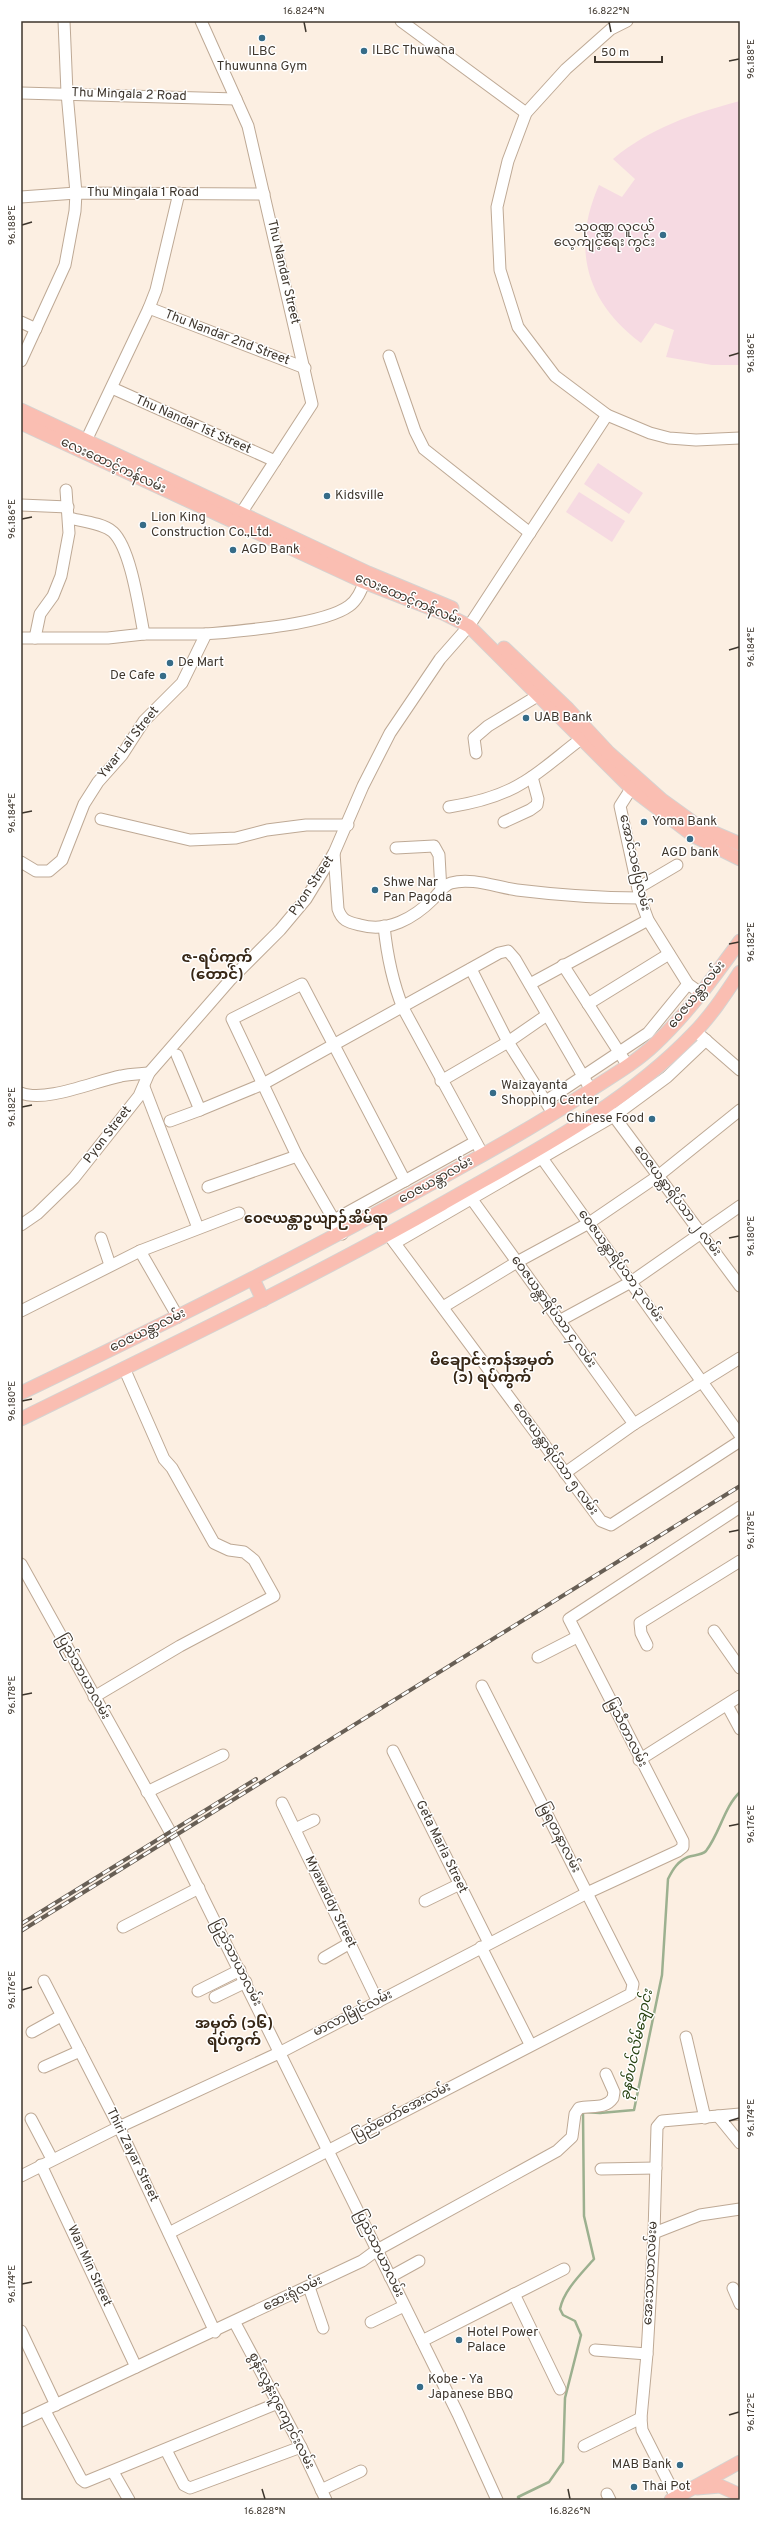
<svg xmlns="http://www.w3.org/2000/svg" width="761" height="2521" font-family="Overpass,'Noto Sans Myanmar',sans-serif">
<rect width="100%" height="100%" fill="#fcefe2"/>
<!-- green -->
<g fill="#f6dae2">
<path d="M740,101v264h-28l-46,-8 8,-27 -19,-7 -14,20c-55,-41 -70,-95 -42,-158l23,12 13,-18 -22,-20c37,-31 81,-46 127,-58z"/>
<path d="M598,463l45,30 -14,21 -45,-30z"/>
<path d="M579,492l46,29 -13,21 -46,-30z"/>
</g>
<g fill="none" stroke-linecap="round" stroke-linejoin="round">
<!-- stream -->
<path stroke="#9cb08f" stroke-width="2.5" d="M520,2500l-2,-3 31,-15 14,-20 2,-64 16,-63 -6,-14 -12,-6 -3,-6c4,-19 21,-35 34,-50l-10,-43 -1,-104 17,1 34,-3 28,-135 6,-96c5,-10 10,-18 20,-22 6,-2 14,-2 18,-6 14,-18 18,-44 34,-59"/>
<defs>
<g id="minor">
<path d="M201,21l47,105 64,278 -76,117"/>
<path d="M401,21l125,92"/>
<path d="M627,21l-16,8 -45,40 -40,44 -18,48 -11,46 3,63 18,57 37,49 52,39 43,18 19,5 27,2 44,-2"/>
<path d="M21,93l215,6"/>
<path d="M21,197l55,-4 188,1"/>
<path d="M149,308l156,60"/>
<path d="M21,322l15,7"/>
<path d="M389,356l26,75 9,18 106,84"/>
<path d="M21,361l44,-96 10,-54 1,-18 -9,-100 -3,-72"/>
<path d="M112,388l163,73"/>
<path d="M83,447l66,-139 7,-18 23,-97"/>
<path d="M21,505l47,2"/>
<path d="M69,518c12,3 34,5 44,14 18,17 26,77 31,102"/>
<path d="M21,638h87l36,-4h62"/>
<path d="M35,638l5,-24 13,-18 8,-20 8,-43 -3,-43"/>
<path d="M476,753l-2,-15 14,-12 51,-31"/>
<path d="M636,781l-16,25 20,92 8,22 40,64 14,10"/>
<path d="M449,807c26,-4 53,-11 75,-25 20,-12 38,-29 57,-43"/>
<path d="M101,819l89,21 46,-2 31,-8 39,-5h42"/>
<path d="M504,822l26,-12 7,-5 1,-6 -6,-22"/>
<path d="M396,848l38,-2 5,9 2,36"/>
<path d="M334,853l4,56c4,12 10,13 22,16 28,8 54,-7 73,-26 5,-5 11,-14 18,-16 20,-6 45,4 66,7 41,5 82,8 123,8"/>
<path d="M21,862l15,9h13l13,-11 22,-56 14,-22 24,-27 22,-34 38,-38 24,-49c34,-3 117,-9 143,-28 10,-7 14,-21 19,-32"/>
<path d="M638,888l39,-23"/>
<path d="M384,926c3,29 8,55 19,82l80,147"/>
<path d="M563,965l65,101"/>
<path d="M471,969l37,73 41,65"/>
<path d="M530,984l118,-64"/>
<path d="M588,1004l81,-50"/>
<path d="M701,1036l39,34"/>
<path d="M441,1081l67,-39 39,-27"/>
<path d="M144,1087l54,141"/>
<path d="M21,1093c24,10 74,-12 100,-17 9,-2 19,-2 28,-3"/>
<path d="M546,1101l102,-68 40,-49"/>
<path d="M200,1110l63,-26 236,-131 9,-2 7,8 76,131"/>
<path d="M610,1111l130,175"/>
<path d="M170,1121l30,-11 -23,-55"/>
<path d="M539,1154l201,281"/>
<path d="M208,1187l89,-31"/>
<path d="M468,1194l166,230"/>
<path d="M334,1220l141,-78"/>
<path d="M21,1225l16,-11 37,-36 65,-82 10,-23 82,-94 49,-49 26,-31 28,-46 29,-67 27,-53 50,-74 29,-33 138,-211"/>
<path d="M342,1234l-45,-78 -65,-137 70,-35 103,197"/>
<path d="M388,1234l213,287 10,4 129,-84"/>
<path d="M101,1238l9,27"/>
<path d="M395,1243l219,-127 53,-39 39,-37"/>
<path d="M140,1251l38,66"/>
<path d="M443,1307l74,-45 72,-39 69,-47 82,-66"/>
<path d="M21,1311l119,-60 99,-38"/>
<path d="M559,1321l72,-39 109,-76"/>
<path d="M565,1473l69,-49 106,-66"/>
<path d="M21,1564l152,273 285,577 39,86"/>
<path d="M714,1631l26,37"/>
<path d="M647,1645l-6,-12 -1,-10 100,-62"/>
<path d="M538,1657l39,-20"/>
<path d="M94,1697l86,-51 94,-50 -20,-36 -10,-8 -15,-2 -15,-7 -42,-75 -8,-9 -40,-91"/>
<path d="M727,1705l13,24"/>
<path d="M393,1751l96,192"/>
<path d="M639,1760l101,-64"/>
<path d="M147,1792l76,-37"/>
<path d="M282,1803l96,199"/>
<path d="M295,1829l19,-9"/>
<path d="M425,1901l35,-17"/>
<path d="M123,1927l76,-39"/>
<path d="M481,1947l49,97"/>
<path d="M324,1958l26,-15"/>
<path d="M44,1981l75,146 96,205"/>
<path d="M198,1991l42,-21"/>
<path d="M215,1997l31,-15"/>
<path d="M32,2032l29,-16"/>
<path d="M686,2037l19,81"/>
<path d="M44,2067l36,-16"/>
<path d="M718,2116l22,27"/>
<path d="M31,2119l21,40"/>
<path d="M41,2165l95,202"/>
<path d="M601,2169l55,-1"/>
<path d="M21,2176l98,-49 162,-75 306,-159 91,-42 5,-4v-6l-114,-222 171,-112"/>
<path d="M169,2233l462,-239 2,-10 -151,-298"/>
<path d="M654,2233l46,-18 40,-6"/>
<path d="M390,2277l29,-16"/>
<path d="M309,2287l14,41"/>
<path d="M733,2288l7,16"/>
<path d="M514,2294l46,95"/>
<path d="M371,2322l33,-16"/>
<path d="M235,2323l66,124 25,53"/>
<path d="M21,2331l35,74"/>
<path d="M422,2341l142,-72"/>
<path d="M595,2350l52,4"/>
<path d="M45,2411l36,68 4,3 193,-79"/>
<path d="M21,2421l341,-160 15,-11 180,-99 15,-14 3,-23 4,-6c12,-3 26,2 34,-10l1,-6 -8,-18"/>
<path d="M584,2446l57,-28"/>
<path d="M166,2450l18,35 6,3 111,-41"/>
<path d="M113,2472l16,28"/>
<path d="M321,2490l40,-19"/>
<path d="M607,2494l3,6"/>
<path d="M676,2497l-34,-67 -1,-12 6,-64 7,-121 3,-106 5,-6 78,-7"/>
</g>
<g id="major">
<path d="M21,410l347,163 84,35"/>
<path d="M21,423l343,159 79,31 26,13 162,162 63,48 46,23"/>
<path d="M504,648l64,61 40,43 54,48 36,26 42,18"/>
<path d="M253,1279l10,21"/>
<path d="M21,1393c148,-71 294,-144 438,-225 44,-24 87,-49 130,-77 23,-15 46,-28 66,-47 33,-31 59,-67 85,-103"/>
<path d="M21,1419c142,-70 284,-137 421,-215 87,-50 181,-97 251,-170 18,-18 33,-41 47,-62"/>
<path d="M697,2488l23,-2 20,9"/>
<path d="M671,2500l69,-38"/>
</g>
</defs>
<!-- minor casing -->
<use href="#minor" stroke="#bea995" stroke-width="13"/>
<!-- major casing -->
<use href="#major" stroke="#d5d3d1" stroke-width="15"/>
<!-- minor -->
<use href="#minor" stroke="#fff" stroke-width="11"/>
<!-- major -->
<use href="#major" stroke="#fabeb2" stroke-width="13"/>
<defs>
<g id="rail">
<path d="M21,1924l235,-145"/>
<path d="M21,1931l719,-445"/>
</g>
</defs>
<!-- rail casing -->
<use href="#rail" stroke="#685f55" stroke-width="4"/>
<!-- rail -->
<use href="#rail" stroke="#fff" stroke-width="2.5" stroke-dasharray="8" stroke-linecap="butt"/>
</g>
<!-- ticks -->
<path fill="none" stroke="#3e362d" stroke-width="1.5" d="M304,22l2,10M609,22l2,10M729,61l10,-2M22,225l10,-3M729,356l10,-3M22,519l10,-2M729,650l10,-3M22,813l10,-2M729,944l10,-2M22,1107l10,-2M729,1238l10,-2M22,1401l10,-2M729,1532l10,-2M22,1695l10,-2M729,1826l10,-2M22,1990l10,-3M729,2121l10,-3M22,2284l10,-2M729,2415l10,-3M262,2489l3,10M568,2489l2,10"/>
<!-- markers -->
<g fill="#366c88" stroke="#fff" stroke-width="1.5">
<circle cx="262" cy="38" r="4"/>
<circle cx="364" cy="51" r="4"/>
<circle cx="663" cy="235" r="4"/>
<circle cx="327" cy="496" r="4"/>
<circle cx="143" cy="525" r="4"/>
<circle cx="233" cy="550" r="4"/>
<circle cx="170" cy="663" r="4"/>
<circle cx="163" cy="676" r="4"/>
<circle cx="526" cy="718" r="4"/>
<circle cx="644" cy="822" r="4"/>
<circle cx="690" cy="839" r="4"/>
<circle cx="375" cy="890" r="4"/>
<circle cx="493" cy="1093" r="4"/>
<circle cx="652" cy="1119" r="4"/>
<circle cx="459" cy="2340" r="4"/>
<circle cx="420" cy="2387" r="4"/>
<circle cx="680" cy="2465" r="4"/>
<circle cx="634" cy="2487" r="4"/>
</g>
<g text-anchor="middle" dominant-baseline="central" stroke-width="3" stroke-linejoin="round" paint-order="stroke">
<!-- poi labels -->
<g font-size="13" fill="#3e362d" stroke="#fff" text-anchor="start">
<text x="372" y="51">ILBC Thuwana</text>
<text x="262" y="52" text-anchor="middle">ILBC<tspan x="262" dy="15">Thuwunna Gym</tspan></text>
<text x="655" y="228" text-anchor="end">သုဝဏ္ဏ လူငယ်<tspan x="655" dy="15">လေ့ကျင့်ရေး ကွင်း</tspan></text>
<text x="335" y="496">Kidsville</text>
<text x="151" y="518">Lion King<tspan x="151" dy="15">Construction Co.,Ltd.</tspan></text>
<text x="241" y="550">AGD Bank</text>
<text x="178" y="663">De Mart</text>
<text x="155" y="676" text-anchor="end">De Cafe</text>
<text x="534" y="718">UAB Bank</text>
<text x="652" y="822">Yoma Bank</text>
<text x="690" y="853" text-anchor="middle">AGD bank</text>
<text x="383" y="883">Shwe Nar<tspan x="383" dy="15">Pan Pagoda</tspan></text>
<text x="501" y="1086">Waizayanta<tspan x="501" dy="15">Shopping Center</tspan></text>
<text x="644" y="1119" text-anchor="end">Chinese Food</text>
<text x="467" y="2333">Hotel Power<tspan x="467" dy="15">Palace</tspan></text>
<text x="428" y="2380">Kobe - Ya<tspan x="428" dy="15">Japanese BBQ</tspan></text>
<text x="672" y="2465" text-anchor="end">MAB Bank</text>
<text x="642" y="2487">Thai Pot</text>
</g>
<!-- street labels -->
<g font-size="13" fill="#3e362d" stroke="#fff">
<text transform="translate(129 95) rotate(2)">Thu Mingala 2 Road</text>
<text x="143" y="193">Thu Mingala 1 Road</text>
<text transform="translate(283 272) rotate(77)">Thu Nandar Street</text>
<text transform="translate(227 338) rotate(21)">Thu Nandar 2nd Street</text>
<text transform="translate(193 425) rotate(24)">Thu Nandar 1st Street</text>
<text transform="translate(113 466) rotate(25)">လေးထောင့်ကန်လမ်း</text>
<text transform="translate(408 600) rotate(23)">လေးထောင့်ကန်လမ်း</text>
<text transform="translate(129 743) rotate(-51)">Ywar Lal Street</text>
<text transform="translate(634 863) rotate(77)">အောင်သပြေလမ်း</text>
<text transform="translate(312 886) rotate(-56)">Pyon Street</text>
<text transform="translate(697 995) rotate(-51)">ဝေဇယန္တာလမ်း</text>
<text transform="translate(108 1135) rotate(-52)">Pyon Street</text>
<text transform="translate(436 1181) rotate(-29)">ဝေဇယန္တာလမ်း</text>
<text transform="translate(677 1201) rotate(53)">ဝေဇယန္တာရိပ်သာ ၂ လမ်း</text>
<text transform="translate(620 1266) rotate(54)">ဝေဇယန္တာရိပ်သာ ၃ လမ်း</text>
<text transform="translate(553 1312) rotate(54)">ဝေဇယန္တာရိပ်သာ ၄ လမ်း</text>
<text transform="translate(148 1331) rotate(-26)">ဝေဇယန္တာလမ်း</text>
<text transform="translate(555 1459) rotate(54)">ဝေဇယန္တာရိပ်သာ ၅ လမ်း</text>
<text transform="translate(83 1677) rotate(61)">ပြည်သာယာလမ်း</text>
<text transform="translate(626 1733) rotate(63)">မြသီတာလမ်း</text>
<text transform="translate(559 1838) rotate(63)">မြရတနာလမ်း</text>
<text transform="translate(441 1847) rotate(64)">Geta Marla Street</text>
<text transform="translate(330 1902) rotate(64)">Myawaddy Street</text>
<text transform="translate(236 1963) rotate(63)">ပြည်သာယာလမ်း</text>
<text transform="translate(353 2014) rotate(-27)">မာလာမြိုင်လမ်း</text>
<text transform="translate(402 2112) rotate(-28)">ပြည်တော်အေးလမ်း</text>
<text transform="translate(132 2155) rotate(64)">Thiri Zayar Street</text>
<text transform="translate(379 2254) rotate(64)">ပြည်သာယာလမ်း</text>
<text transform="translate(89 2266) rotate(65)">Wan Min Street</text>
<text transform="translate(651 2273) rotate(-87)">အေးသာယာလမ်းမ</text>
<text transform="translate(293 2294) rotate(-26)">ဆေးရုံလမ်း</text>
<text transform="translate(281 2411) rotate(63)">စွန်းလွန်းဂူကျောင်းလမ်း</text>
</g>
<!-- neighbourhood labels -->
<g font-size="14" font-weight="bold" fill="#372716" stroke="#fff">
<text x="316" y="1219">ဝေဇယန္တာဥယျာဉ်အိမ်ရာ</text>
</g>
<!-- water labels -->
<g font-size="14" font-style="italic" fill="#26400e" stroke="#fff">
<text transform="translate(637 2045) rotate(-78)">ခုနစ်ပင်လိမ်ချောင်း</text>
</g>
<!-- quarter labels -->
<g font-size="15" font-weight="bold" fill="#372716" stroke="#fff">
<text x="217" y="958">ဇ-ရပ်ကွက်<tspan x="217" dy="17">(တောင်)</tspan></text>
<text x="492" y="1361">မိချောင်းကန်အမှတ်<tspan x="492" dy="17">(၁) ရပ်ကွက်</tspan></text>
<text x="234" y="2024">အမှတ် (၁၆)<tspan x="234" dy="17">ရပ်ကွက်</tspan></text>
</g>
</g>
<!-- border -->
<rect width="761" height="2521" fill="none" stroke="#ffffff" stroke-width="44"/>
<!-- scale -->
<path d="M595 56v6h67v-6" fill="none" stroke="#3e362d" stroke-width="2"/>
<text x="601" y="56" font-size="12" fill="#3e362d" stroke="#ffffff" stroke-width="3" paint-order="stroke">50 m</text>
<rect x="22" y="22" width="717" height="2477" fill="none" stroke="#3e362d" stroke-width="1.5"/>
<g font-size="10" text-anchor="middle" fill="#3e362d">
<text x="304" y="14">16.824°N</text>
<text x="609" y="14">16.822°N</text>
<text transform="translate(750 59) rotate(-90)" y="4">96.188°E</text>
<text transform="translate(11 225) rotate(-90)" y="4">96.188°E</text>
<text transform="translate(750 353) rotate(-90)" y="4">96.186°E</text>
<text transform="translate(11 519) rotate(-90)" y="4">96.186°E</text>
<text transform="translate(750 647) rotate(-90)" y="4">96.184°E</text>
<text transform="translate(11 813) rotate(-90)" y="4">96.184°E</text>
<text transform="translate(750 942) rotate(-90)" y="4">96.182°E</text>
<text transform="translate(11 1107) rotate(-90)" y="4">96.182°E</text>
<text transform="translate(750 1236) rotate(-90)" y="4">96.180°E</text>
<text transform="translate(11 1401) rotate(-90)" y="4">96.180°E</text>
<text transform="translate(750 1530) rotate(-90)" y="4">96.178°E</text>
<text transform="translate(11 1695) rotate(-90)" y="4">96.178°E</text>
<text transform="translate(750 1824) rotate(-90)" y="4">96.176°E</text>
<text transform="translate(11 1990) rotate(-90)" y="4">96.176°E</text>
<text transform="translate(750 2118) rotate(-90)" y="4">96.174°E</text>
<text transform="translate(11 2284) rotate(-90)" y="4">96.174°E</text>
<text transform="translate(750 2412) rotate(-90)" y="4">96.172°E</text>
<text x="265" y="2514">16.828°N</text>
<text x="570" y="2514">16.826°N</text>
</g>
</svg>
